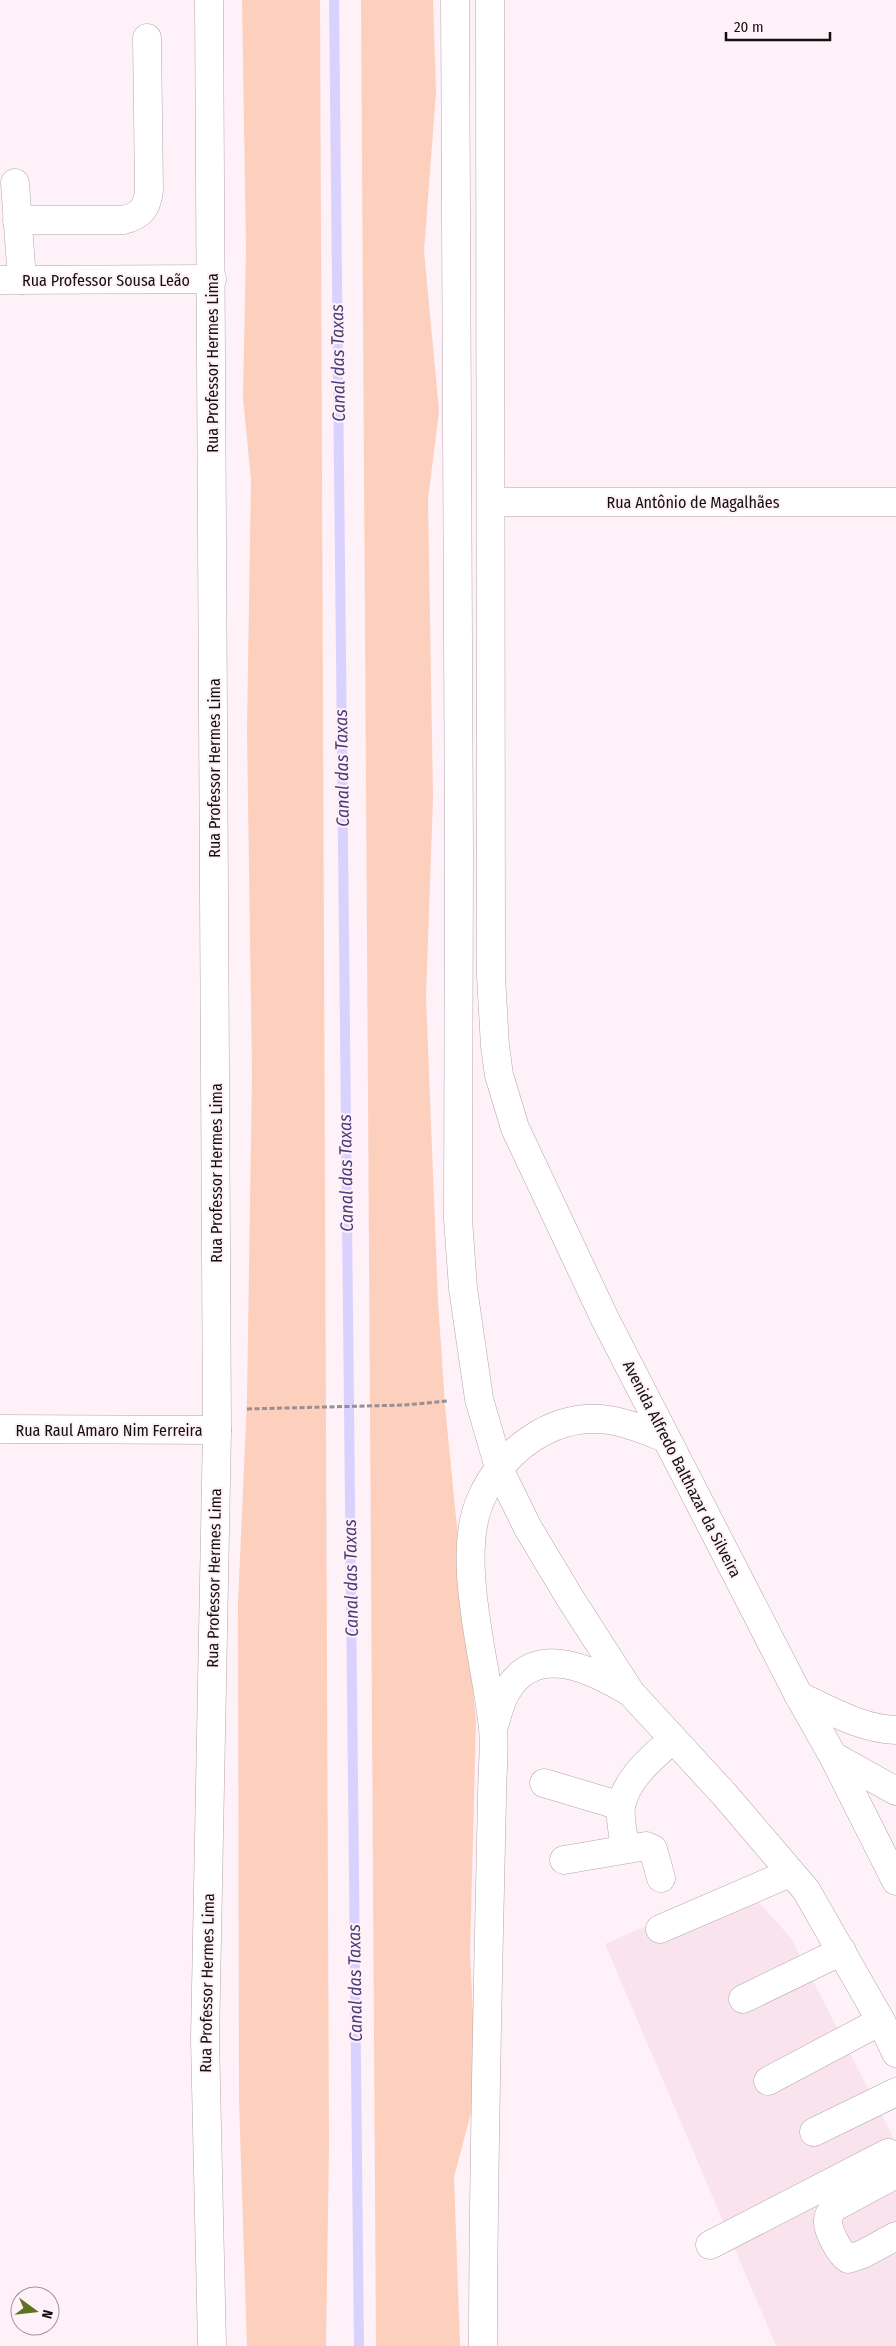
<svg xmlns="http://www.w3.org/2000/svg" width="896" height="2346" font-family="'Fira Sans Condensed',sans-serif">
<rect width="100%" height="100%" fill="#fef1f7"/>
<!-- built -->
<path fill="#f9e4ee" d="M742,1884l49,54 105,205v203h-120l-171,-402z"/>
<!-- green -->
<g fill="#fdcfbd">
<path d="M242,0h78l9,2144 -3,202h-79l-8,-247 -1,-496 9,-203 5,-326 -5,-344 4,-251 -8,-81 3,-150z"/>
<path d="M361,0h72l3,92 -12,159 15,160 -11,88 5,299 -7,199 12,304 7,105 31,314 -6,234 7,136 -23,87 6,169h-84z"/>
</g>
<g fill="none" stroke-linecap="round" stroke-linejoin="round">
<!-- stream -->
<path stroke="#dad2fe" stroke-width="10" d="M334,0l25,2346"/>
<defs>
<g id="minor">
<path d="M209,0l8,1430 -12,610 7,306"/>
<path d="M455,0l4,853 -1,366 5,69 16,111 21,72 28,57 42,70 61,95 93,101 82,96 75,131 15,32"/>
<path d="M490,0l1,976 4,70 4,29 16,53 90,191 194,377 34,60 63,125"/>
<path d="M15,183l7,97"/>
<path d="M17,220h106c18,-4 24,-12 26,-30l-2,-152"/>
<path d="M0,280l212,-1"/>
<path d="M491,502h405"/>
<path d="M0,1429l217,1"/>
<path d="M799,1696c31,14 62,33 97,34"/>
<path d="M494,1726c4,-14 7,-28 16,-40 30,-43 84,-15 118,5"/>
<path d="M833,1756l63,35"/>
<path d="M544,1783l77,23"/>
<path d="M625,1849c-1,-13 -6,-31 -4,-43 6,-29 32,-49 52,-67"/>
<path d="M564,1860l82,-14 7,3 8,29"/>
<path d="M660,1929l130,-56"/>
<path d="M743,1999l99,-48"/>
<path d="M768,2081l113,-60"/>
<path d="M814,2132l82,-40"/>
<path d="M896,2174l-61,33c-4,4 -7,8 -7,14 -1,9 12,33 20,38l15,-5 33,-18"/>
<path d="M710,2245l178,-92 8,5"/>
<path d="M483,2346c0,-138 3,-276 6,-414 1,-45 2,-90 3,-135 0,-22 3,-47 1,-69 -6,-64 -39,-171 -12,-229 22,-49 72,-87 128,-79 20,3 38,11 56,18"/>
</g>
</defs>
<!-- minor casing -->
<use href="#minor" stroke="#b2a6ac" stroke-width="29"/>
<!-- path -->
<path stroke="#988e93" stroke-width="3" stroke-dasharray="5 2.5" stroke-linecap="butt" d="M247,1409l158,-4 43,-4"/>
<!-- minor -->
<use href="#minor" stroke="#fff" stroke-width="28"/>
</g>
<g text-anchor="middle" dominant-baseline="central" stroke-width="4" stroke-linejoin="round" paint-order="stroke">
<!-- street labels -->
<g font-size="16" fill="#140f11" stroke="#fef1f7">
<text x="106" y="280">Rua Professor Sousa Leão</text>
<text transform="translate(212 363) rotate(-90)">Rua Professor Hermes Lima</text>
<text x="693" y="502">Rua Antônio de Magalhães</text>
<text transform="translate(214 768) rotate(-90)">Rua Professor Hermes Lima</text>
<text transform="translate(216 1173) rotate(-90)">Rua Professor Hermes Lima</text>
<text x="109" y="1430">Rua Raul Amaro Nim Ferreira</text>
<text transform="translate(682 1469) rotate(63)">Avenida Alfredo Balthazar da Silveira</text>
<text transform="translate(214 1578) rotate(-89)">Rua Professor Hermes Lima</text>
<text transform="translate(207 1983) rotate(-89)">Rua Professor Hermes Lima</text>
</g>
<!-- water labels -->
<g font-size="18" font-style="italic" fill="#4b3a7a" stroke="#fef1f7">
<text transform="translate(338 363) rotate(-91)">Canal das Taxas</text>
<text transform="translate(342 768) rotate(-91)">Canal das Taxas</text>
<text transform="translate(346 1173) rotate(-91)">Canal das Taxas</text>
<text transform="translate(351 1578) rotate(-91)">Canal das Taxas</text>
<text transform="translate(355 1983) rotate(-91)">Canal das Taxas</text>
</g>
</g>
<!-- north arrow -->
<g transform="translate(35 2311) rotate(105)"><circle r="24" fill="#fef1f7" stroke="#a0979b"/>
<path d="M0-4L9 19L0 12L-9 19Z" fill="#5e7222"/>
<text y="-8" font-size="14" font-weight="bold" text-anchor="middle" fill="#140f11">N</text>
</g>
<!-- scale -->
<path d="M726 32v8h104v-8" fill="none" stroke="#140f11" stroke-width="2.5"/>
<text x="734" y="32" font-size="15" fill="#140f11" stroke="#fef1f7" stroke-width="4" paint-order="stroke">20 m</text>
</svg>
